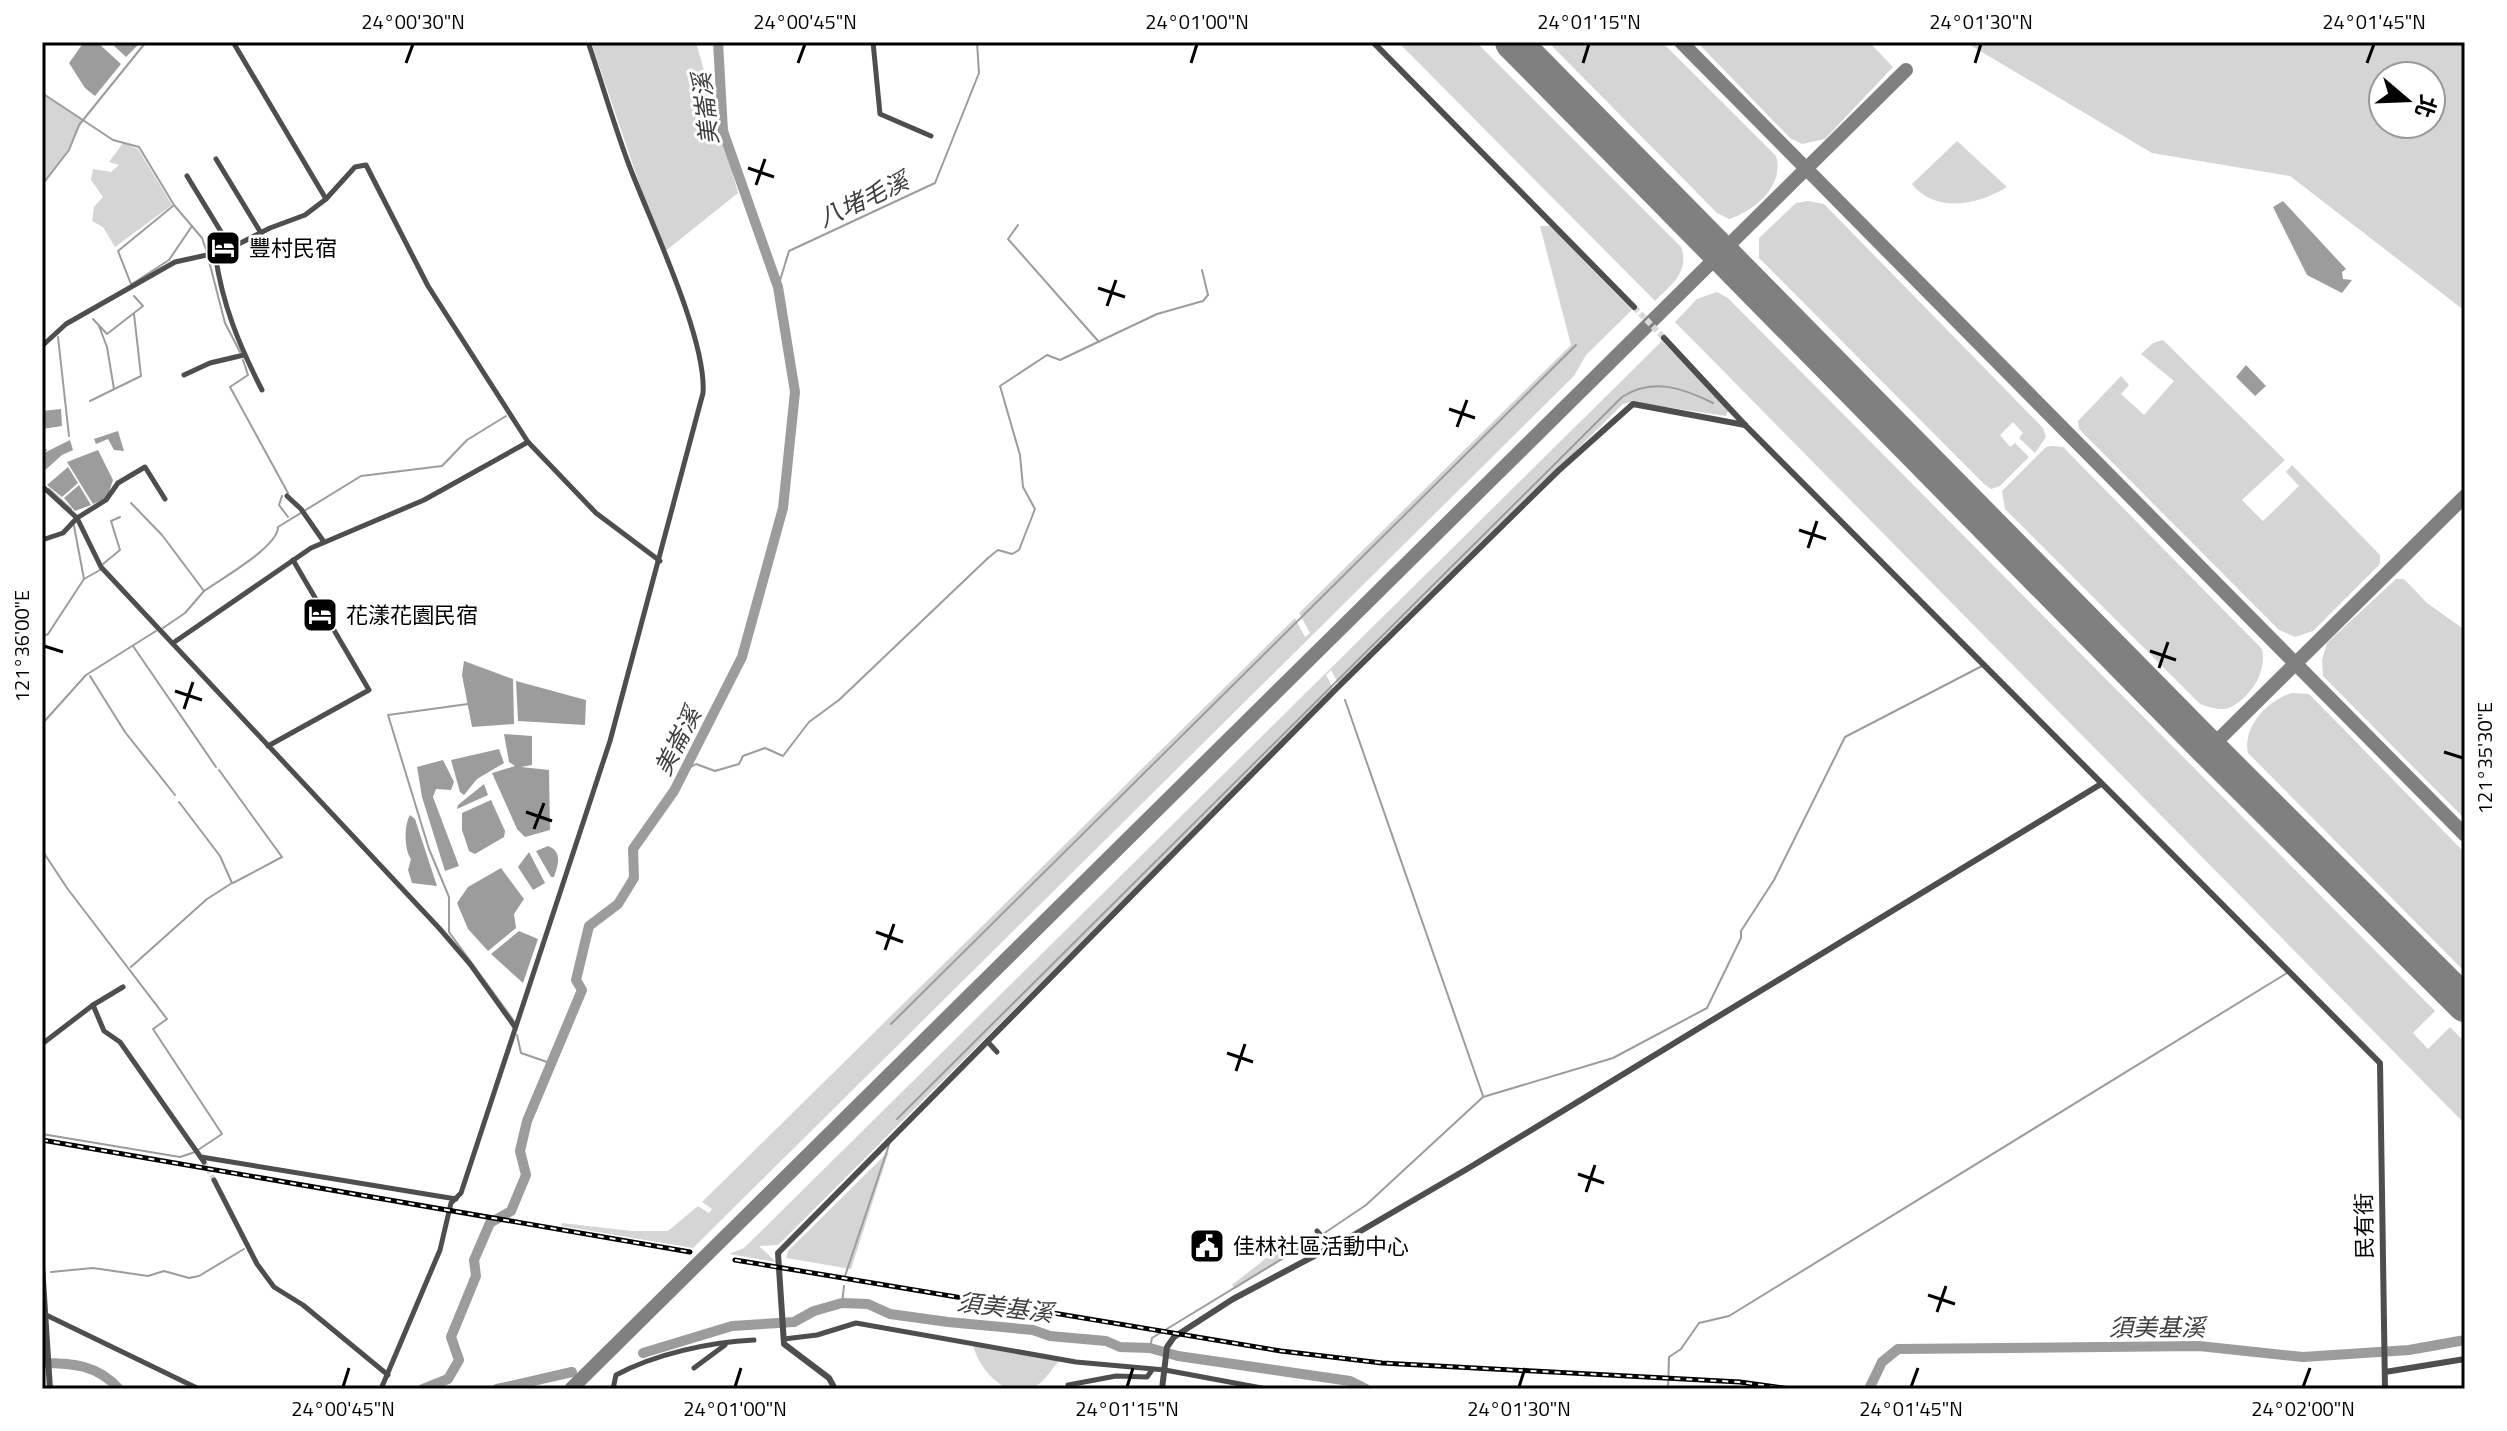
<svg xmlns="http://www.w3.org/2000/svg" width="2507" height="1431" font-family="'Titillium Web','Noto Sans TC',sans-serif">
<rect width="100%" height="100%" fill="#fff"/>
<!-- green -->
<g fill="#d5d5d5" fill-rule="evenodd">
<path d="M591,42h105l42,151 -75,60z"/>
<path d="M1398,42h78l205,205c9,25 -10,38 -26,54z"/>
<path d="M1548,42h114l114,114c9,29 -21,55 -47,63l-12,-6z"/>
<path d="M1697,42h172l24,25 -68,72 -23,5 -12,-6z"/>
<path d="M1965,42h500v269l-175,-135 -138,-23zM2383,76h48v48h-48z"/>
<path d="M42,93l41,27 -14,30 -27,35z"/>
<path d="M1957,141l50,46c-29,18 -71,27 -95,-3z"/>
<path d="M123,143l15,6 34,56 -57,42 -12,-20 -11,-6 2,-14 9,-10 -12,-17 2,-11 18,3 8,-7 -10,-3z"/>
<path d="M1808,201l16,3 219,224 3,9 -11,16 -16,-15 4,-5 -10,-11 -13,13 10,12 5,-4 14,14 -29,29 -9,3 -7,-5 -225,-226v-20l37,-35z"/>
<path d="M1540,226h10l82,84 -46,45 -12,21 -881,872 -132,-22 1,-3 70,8h36l30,-25 11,7 3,-4 -10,-7 593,-584 10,19 5,-4 -11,-20 272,-268z"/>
<path d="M1717,292l11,6 707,713 -22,22 15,16 22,-22 15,15v82l-790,-802 22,-23z"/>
<path d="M2163,340l122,120 -43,40 21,21 36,-35 -13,-14 6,-7 88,90v9l-67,67 -18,6 -16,-7 -200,-201 -1,-8 43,-45 8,9 -8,9 23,21 30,-34 -33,-27 12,-11z"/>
<path d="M1662,341l67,68 -3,7 -95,-14 -8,2 -284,281 -8,-15 -5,5 8,15 -556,555 -19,1 17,16 -47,-8 15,-6z"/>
<path d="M2052,446l11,1 199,202c5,22 -10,47 -31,58 -10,5 -22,0 -31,-3l-195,-195 -3,-18 44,-44z"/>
<path d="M2396,579h8l23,24 38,27v189l-142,-143 -1,-16 5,-17z"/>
<path d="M2292,693l17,1 156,159v119l-217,-219c-6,-26 20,-53 44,-60z"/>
<path d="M889,1151l-38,118 -65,-11 2,-7z"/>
<path d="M1284,1244l10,8 -59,37 -3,-4z"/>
<path d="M973,1345l87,15c-7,7 -13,18 -21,24 -29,22 -60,-14 -66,-39z"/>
</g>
<!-- water -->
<g fill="#9c9c9c">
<path d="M84,42h13l24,22 -26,32 -10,-8 -16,-25z"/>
<path d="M110,42h31l-15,15z"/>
<path d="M2283,201l63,68 -4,3 1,7 9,1 -10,13 -35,-18 -34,-68z"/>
<path d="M2246,365l20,21 -11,10 -19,-19z"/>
<path d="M61,409l1,17 -20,3v-18z"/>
<path d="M118,431l6,20 -10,-1 -6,-11 -12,5 -2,-5z"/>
<path d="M70,440l3,10 -11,5 -20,18v-19z"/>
<path d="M98,450l15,30 -6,18 -14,6 -26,-42z"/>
<path d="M68,467l10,16 -16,14 -15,-12z"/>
<path d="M79,485l12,20 -16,6 -11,-13z"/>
<path d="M464,661l49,18 1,45 -42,3 -10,-52z"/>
<path d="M516,681l70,19 -1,25 -67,-4z"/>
<path d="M504,734l28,2v29l-11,2 28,3 1,60 -25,7 -8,-8 -25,-56 23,-7 -6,-4z"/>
<path d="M499,749l5,14 -27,16 -13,16 -4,-3 -9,-32z"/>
<path d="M443,760l11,22 -3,8 -15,-1 -3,8 26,69 -14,5 -23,-74 -5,-30z"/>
<path d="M484,784l4,11 -31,14 1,-4z"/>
<path d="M491,800l14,31 -1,6 -29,17 -6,-3 -7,-21v-17z"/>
<path d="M410,815l5,4 22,67 -25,-3 -4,-13 3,-11c-7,-10 -7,-34 -1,-44z"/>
<path d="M548,846c15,6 10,19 6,31h-3l-15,-26z"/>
<path d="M529,852l16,31 -12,7 -15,-23z"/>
<path d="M501,868l23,31 -10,15 2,14 -28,23 -20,-22 -11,-26 11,-16z"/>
<path d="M519,931l19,8 -15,44 -32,-29z"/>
</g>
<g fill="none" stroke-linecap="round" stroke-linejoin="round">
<!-- stream -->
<g stroke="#9c9c9c" stroke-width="2">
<path d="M42,93l71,47 26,7 35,58 28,33 5,14"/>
<path d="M42,185l27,-35 10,-25 67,-83"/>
<path d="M1018,225l-10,14 91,103"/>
<path d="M209,261l16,62 15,29"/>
<path d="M131,284l-13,-33 55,-45"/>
<path d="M132,284l37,-24 23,-34"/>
<path d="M778,287l11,-36 146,-68 44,-110 -2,-31"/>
<path d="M42,311v5"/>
<path d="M93,319l14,15 36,-28 -9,-10"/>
<path d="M99,326l8,21 7,42"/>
<path d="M58,337l11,99"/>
<path d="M243,360l5,15 -18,12 58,106"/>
<path d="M90,401l51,-25 -7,-62"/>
<path d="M42,450h4"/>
<path d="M49,489l22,20"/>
<path d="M282,496l-3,9 9,12"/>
<path d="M131,503l31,32 42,56 -19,22 -22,15"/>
<path d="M103,564l17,-14 -9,-29 9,-4"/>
<path d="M84,579l16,-9"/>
<path d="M204,591c17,-12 74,-44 74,-64l83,-51 81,-10 25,-26 39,-24"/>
<path d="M42,637l6,-3 36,-55 -10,-53"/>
<path d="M133,646l83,121"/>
<path d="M90,676l35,56 50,63"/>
<path d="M1345,700l138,396"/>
<path d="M468,704l-80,11 41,134 20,48v35l65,89"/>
<path d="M42,724l44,-49 70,-44"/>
<path d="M219,770l63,87 -49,26"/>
<path d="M684,771l12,-7 19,7 24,-7 4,-8 22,-8 18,8 26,-34 30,-22 149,-142 10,-8 14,4 7,-4 16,-41 -12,-22 -3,-32 -20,-69 47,-31 13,5 97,-46 46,-13 5,-6 -6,-25"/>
<path d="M42,850l25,38 100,131 -14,10 69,105 -27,18 -15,5 -138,-23"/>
<path d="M131,967l76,-68 25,-16 -12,-27 -41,-54"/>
<path d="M891,1024l685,-679"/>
<path d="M517,1035l4,18 29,10"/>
<path d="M897,1119l725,-722c30,-20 61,-9 91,6"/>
<path d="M1323,1234l43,-29 117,-108 130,-39 94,-50 34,-70v-7l33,-51 71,-143 137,-71"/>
<path d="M51,1272l42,-4 55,8 16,-5 25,7 10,-2 45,-27"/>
<path d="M845,1276l44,-131"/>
<path d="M842,1303l2,-17"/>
<path d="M1150,1348l2,-10 166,-101"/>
<path d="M1668,1389l1,-32 12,-8 18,-26 30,-7 558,-343"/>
</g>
<!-- river -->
<g stroke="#9c9c9c" stroke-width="10">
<path d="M643,1353l89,-27 62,-4 20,-11 28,-8 26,1 22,10 58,8 85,8 17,6 56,5 14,6 30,1 28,8 172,25 16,8"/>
<path d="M42,1363c31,0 56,2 77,26"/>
<path d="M423,1389l25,-10 11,-19 -8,-23 25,-61 -2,-16 16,-37 21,-12 15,-36 -6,-24 7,-30 55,-131 -6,-10 13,-54 29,-22 16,-26 -1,-29 41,-58 68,-134 41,-149 12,-116 -17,-105 -55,-156 -5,-89"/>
<path d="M497,1389l75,-17"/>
<path d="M1869,1389l13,-27 16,-13 301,-3 104,11 106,-7 56,-10"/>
</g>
<!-- taxiway -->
<g stroke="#808080" stroke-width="14">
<path d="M1681,42l784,793"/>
<path d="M2209,749l256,-253"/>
<path d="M571,1389l1335,-1319"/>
</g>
<!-- runway -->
<path stroke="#808080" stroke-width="36" d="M1513,42l696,707 256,255"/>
<!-- minor-tunnel -->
<path stroke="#d9d9d9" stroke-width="5" stroke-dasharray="5 2.5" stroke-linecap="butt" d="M204,1162l10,18"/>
<!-- tertiary-tunnel -->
<path stroke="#d9d9d9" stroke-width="6" stroke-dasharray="6 3" stroke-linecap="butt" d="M1634,307l30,31"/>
<!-- minor -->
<g stroke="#4e4e4e" stroke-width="5">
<path d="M233,42l93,157"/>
<path d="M873,42l7,72 51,22"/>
<path d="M216,159l45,74"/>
<path d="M187,176l44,72"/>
<path d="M215,253c7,51 24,92 47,137"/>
<path d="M42,346l24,-22 109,-62 50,-11 45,-23 35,-13 21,-16 29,-32 11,-2 62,121 100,156 68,71 64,48"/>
<path d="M184,375l26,-12 34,-8"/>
<path d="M42,486l35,32 24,49 338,361 31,36 45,63"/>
<path d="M287,496l14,13 23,33"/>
<path d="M42,540l21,-7 14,-15 29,-18 12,-17 27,-16 20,32"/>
<path d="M173,643l138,-95 113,-48 104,-58"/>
<path d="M268,746l101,-56 -76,-130"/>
<path d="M93,1005l30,-18"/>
<path d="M987,1041l10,11"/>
<path d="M42,1044l51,-39 11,26 16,11 84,120"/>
<path d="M201,1157l255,42"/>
<path d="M214,1180l43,84 17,23 29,18 85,70"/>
<path d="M1317,1231l13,15"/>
<path d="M42,1313l157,76"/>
<path d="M784,1339l33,-4 39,-12 220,39 89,8 102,19"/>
<path d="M694,1368l31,-23"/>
<path d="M1068,1385l48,-9 31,1 5,-7"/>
<path d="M381,1389l59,-139 11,-47 10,-10 149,-452 93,-348c4,-54 -53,-172 -74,-228 -15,-40 -27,-82 -41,-123"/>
<path d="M613,1389l3,-14c39,-21 94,-33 138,-35"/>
</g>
<!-- tertiary -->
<g stroke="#4e4e4e" stroke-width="6">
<path d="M1373,42l261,265"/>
<path d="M1664,338l81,87 635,638 5,326"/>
<path d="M2385,1372l80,-13"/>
<path d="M835,1389l-6,-11 -45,-34 -6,-91 559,-565 221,-217 75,-67 112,21"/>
<path d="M1162,1389l5,-42 7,-10 59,-38 119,-63 115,-67 634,-385"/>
</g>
<defs>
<g id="rail">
<path d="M42,1140l648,112"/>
<path d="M735,1260l546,91 101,12 358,19 50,7"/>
</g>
</defs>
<!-- rail casing -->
<use href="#rail" stroke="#000" stroke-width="5"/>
<!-- rail -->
<use href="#rail" stroke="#fff" stroke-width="2" stroke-dasharray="6" stroke-linecap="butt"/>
<!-- tertiary-bridge -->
<path stroke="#4e4e4e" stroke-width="6" d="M42,1265l8,124"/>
</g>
<!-- ticks -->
<path fill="none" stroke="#000" stroke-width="3" d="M406,63l7,-19M798,63l7,-19M1191,63l6,-19M1583,63l6,-19M1975,63l6,-19M2367,63l7,-19M748,168l26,9M756,185l9,-26M1098,288l27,9M1107,306l9,-26M1449,409l26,9M1457,427l10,-27M1799,530l27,9M1808,548l9,-27M44,646l19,6M2150,651l26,9M2159,668l9,-26M175,691l27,9M184,709l9,-27M2444,752l19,6M526,812l26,9M534,829l10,-26M876,932l27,10M885,950l9,-26M1227,1053l26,9M1236,1071l9,-27M1578,1174l26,9M1586,1192l9,-27M1928,1295l27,9M1937,1312l9,-26M343,1387l6,-19M735,1387l6,-19M1127,1387l6,-19M1519,1387l6,-19M1911,1387l7,-19M2303,1387l7,-19"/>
<!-- icons -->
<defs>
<symbol id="hotel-square" viewBox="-11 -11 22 22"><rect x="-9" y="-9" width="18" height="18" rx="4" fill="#000" stroke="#fff"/><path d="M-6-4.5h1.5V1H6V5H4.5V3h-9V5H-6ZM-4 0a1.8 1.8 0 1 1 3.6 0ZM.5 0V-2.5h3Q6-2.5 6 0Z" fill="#fff"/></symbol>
<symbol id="civic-square" viewBox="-11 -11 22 22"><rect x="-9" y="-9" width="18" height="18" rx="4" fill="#000" stroke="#fff"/><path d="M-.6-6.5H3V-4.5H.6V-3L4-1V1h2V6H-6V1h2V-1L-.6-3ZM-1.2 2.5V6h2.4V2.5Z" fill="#fff"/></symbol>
</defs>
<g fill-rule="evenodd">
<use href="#hotel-square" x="203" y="228" width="40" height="40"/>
<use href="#hotel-square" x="300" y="595" width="40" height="40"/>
<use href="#civic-square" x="1187" y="1226" width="40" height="40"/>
</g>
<g text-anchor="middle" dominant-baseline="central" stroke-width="6" stroke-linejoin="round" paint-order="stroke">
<!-- poi labels -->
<g font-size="22" fill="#000" stroke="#fff" text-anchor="start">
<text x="249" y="248">豐村民宿</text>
<text x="346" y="615">花漾花園民宿</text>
<text x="1233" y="1246">佳林社區活動中心</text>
</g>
<!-- street labels -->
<g font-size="22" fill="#000" stroke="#fff">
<text transform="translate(2364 1226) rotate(-91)">民有街</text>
</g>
<!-- water labels -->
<g font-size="24" font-style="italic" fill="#3d3d3d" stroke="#fff">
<text transform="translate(705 109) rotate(-97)">美崙溪</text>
<text transform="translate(863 199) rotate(-25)">八堵毛溪</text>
<text transform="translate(677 741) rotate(-63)">美崙溪</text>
<text transform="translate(1005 1307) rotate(7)">須美基溪</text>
<text x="2157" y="1327">須美基溪</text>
</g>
</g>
<!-- border -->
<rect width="2507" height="1431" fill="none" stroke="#ffffff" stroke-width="88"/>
<!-- north arrow -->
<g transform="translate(2407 100) rotate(109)"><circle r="38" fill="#ffffff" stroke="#999999" stroke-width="2"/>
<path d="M0-6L14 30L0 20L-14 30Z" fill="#000000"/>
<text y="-12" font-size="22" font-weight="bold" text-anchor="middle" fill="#000000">北</text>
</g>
<rect x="44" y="44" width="2419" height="1343" fill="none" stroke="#000" stroke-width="3"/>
<g font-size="20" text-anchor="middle" fill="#000">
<text x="413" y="29">24°00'30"N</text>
<text x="805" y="29">24°00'45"N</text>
<text x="1197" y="29">24°01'00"N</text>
<text x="1589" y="29">24°01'15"N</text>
<text x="1981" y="29">24°01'30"N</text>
<text x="2374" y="29">24°01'45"N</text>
<text transform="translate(22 646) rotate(-90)" y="7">121°36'00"E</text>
<text transform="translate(2485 758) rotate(-90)" y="7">121°35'30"E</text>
<text x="343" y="1416">24°00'45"N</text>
<text x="735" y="1416">24°01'00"N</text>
<text x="1127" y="1416">24°01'15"N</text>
<text x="1519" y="1416">24°01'30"N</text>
<text x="1911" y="1416">24°01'45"N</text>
<text x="2303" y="1416">24°02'00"N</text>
</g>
</svg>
